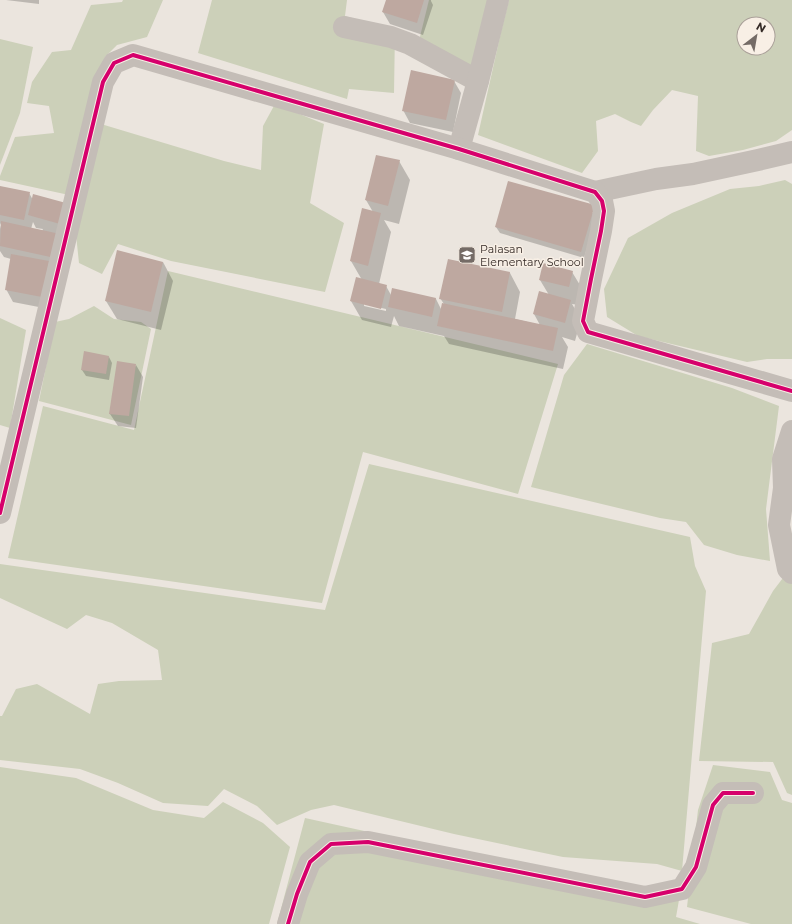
<svg xmlns="http://www.w3.org/2000/svg" width="792" height="924" font-family="Montserrat,sans-serif">
<rect width="100%" height="100%" fill="#ebe5de"/>
<!-- green -->
<g fill="#ccd0b9" fill-rule="evenodd">
<path d="M123,0h40l-16,37 -30,8 -12,12 -36,138 -69,-15v-4l15,-39 39,-4 -5,-27 -22,-3 5,-21 20,-30 19,-2 20,-45 31,-3z"/>
<path d="M212,0h135l-2,16 50,14 -1,63 -45,-4 -2,10 -149,-46z"/>
<path d="M429,0h63l-17,67 -59,-14z"/>
<path d="M509,0h283v130l-16,11 -33,9 -34,6 -13,-5 2,-55 -26,-6 -19,20 -12,16 -10,-4 -16,-8 -19,7 2,30 -16,22 -104,-38 23,-103zM744,24h24v24h-24z"/>
<path d="M0,39l33,8 -13,66 -20,52z"/>
<path d="M275,104l49,20 -14,79 34,20 -19,69 -154,-31 -53,-17 -16,30 -23,-11 -4,-38 26,-101 123,37 37,9 2,-44z"/>
<path d="M785,180l7,4v175h-25l-20,3 -109,-26 -31,-19 -3,-28 24,-51 44,-25 58,-24 29,-3z"/>
<path d="M168,271l390,93 -40,130 -155,-42 -41,151 -314,-45 35,-152 91,24z"/>
<path d="M94,306l20,13 27,3 10,7 -20,96 -92,-24 16,-79 14,-3z"/>
<path d="M0,318l26,12 -16,98 -10,-3z"/>
<path d="M587,344l145,44 47,18 -13,103 4,52 -33,-6 -33,-10 -18,-23 -26,-4 -129,-31 33,-112z"/>
<path d="M369,464l321,73 5,29 11,25 -24,280 -25,-7 -94,-7 -109,-23 -120,-29 -23,5 -34,15 -20,-19 -33,-17 -16,17 -45,-3 -45,-20 -38,-14 -80,-9v-44h2l14,-27 21,-5 53,30 8,-30 21,-3 43,-1 -4,-30 -46,-27 -26,-8 -19,14 -67,-31v-34l325,46z"/>
<path d="M792,566v229l-5,-2 -14,-31 -74,-1 13,-118 37,-9 24,-43z"/>
<path d="M713,765l57,7 12,28 10,3v121h-41l-64,-17 11,-97z"/>
<path d="M0,767l76,11 77,32 51,8 19,-16 40,21 27,24 -21,77h-269z"/>
<path d="M305,818l374,82 -3,17 24,7h-423z"/>
</g>
<!-- shadow -->
<g fill="#0003" fill-rule="evenodd">
<path d="M6,0h33v4z"/>
<path d="M387,0h44v1l2,4 -10,30 -33,-11 -7,-12z"/>
<path d="M454,81l7,12 -8,39 -43,-9 -7,-13z"/>
<path d="M399,161l11,19 -11,44 -15,-4 7,12 -12,52 7,2 5,9 45,4 5,10 3,-5 -4,-6 9,-38 61,13 10,19 -5,27 25,6 -6,-11 15,-19 -9,-15 32,-8 11,18 -4,15 -7,-1 9,15 -6,22 -13,-4 6,10 -5,22 -114,-25 -5,-8 -45,-10 -5,-10 -3,11 -29,-7 -11,-19 11,-21 -11,-19 22,-49 -7,-12zM364,304l22,5v2l-22,-5z"/>
<path d="M0,187l29,6 4,7 32,4 -16,105 -36,-7 -7,-13 5,-30 -7,-2 -4,-6v-22l1,-4 -1,-2zM33,222l3,6 7,1 -1,2 -11,-2z"/>
<path d="M598,212l-14,46 -84,-25 -4,-6z"/>
<path d="M163,262l10,19 -12,49 -44,-11 -11,-18z"/>
<path d="M109,357l3,6 -3,17 -23,-4 -4,-6z"/>
<path d="M136,365l7,12 -7,51 -18,-2 -8,-12z"/>
</g>
<!-- building -->
<g fill="#bea8a0">
<path d="M386,0h38l-7,23 -35,-11z"/>
<path d="M411,70l44,10 -9,40 -44,-9z"/>
<path d="M376,155l24,5 -12,46 -23,-6z"/>
<path d="M508,181l87,24 -14,47 -86,-25z"/>
<path d="M0,186l30,6 -6,28 -24,-5z"/>
<path d="M33,194l33,9 -6,21 -32,-9z"/>
<path d="M362,208l19,5 -13,53 -18,-5z"/>
<path d="M1,221l59,13 -5,24 -55,-12z"/>
<path d="M117,250l46,12 -12,50 -46,-11z"/>
<path d="M11,254l38,7 -7,36 -37,-7z"/>
<path d="M448,259l62,13 -8,40 -63,-13z"/>
<path d="M543,263l30,8 -4,16 -30,-7z"/>
<path d="M356,277l31,8 -6,24 -31,-8z"/>
<path d="M392,288l44,10 -4,19 -44,-10z"/>
<path d="M539,291l32,9 -6,23 -32,-9z"/>
<path d="M442,303l116,25 -5,23 -116,-25z"/>
<path d="M84,351l25,5 -3,18 -25,-4z"/>
<path d="M117,361l19,3 -7,52 -20,-2z"/>
</g>
<g fill="none" stroke-linecap="round" stroke-linejoin="round">
<!-- minor -->
<g stroke="#c4bdb7" stroke-width="22">
<path d="M344,27l47,10 19,7 68,37"/>
<path d="M459,149l19,-68 20,-81"/>
<path d="M595,192l61,-13 37,-5 65,-14 34,-8"/>
<path d="M792,431l-9,28 1,29 -5,37 9,44 4,4"/>
<path d="M0,513l103,-431 11,-19 19,-8 326,94 136,43 7,9 2,10 -3,20 -10,48 -8,42 5,11 204,59"/>
<path d="M288,924l9,-30 13,-32 21,-18 37,-2 277,55 37,-8 14,-22 17,-62 10,-12h30"/>
</g>
<defs>
<g id="cycleway">
<path d="M0,513l103,-431 11,-19 19,-8 326,94 136,43 7,9 2,10 -3,20 -10,48 -8,42 5,11 204,59"/>
<path d="M288,924l9,-30 13,-32 21,-18 37,-2 277,55 37,-8 14,-22 17,-62 10,-12h30"/>
</g>
</defs>
<!-- cycleway casing -->
<use href="#cycleway" stroke="#f8efe5" stroke-width="6"/>
<!-- cycleway -->
<use href="#cycleway" stroke="#d6006c" stroke-width="4"/>
</g>
<!-- icons -->
<defs>
<symbol id="school-square" viewBox="-11 -11 22 22"><rect x="-9" y="-9" width="18" height="18" rx="4" fill="#746b66" stroke="#f8efe5"/><path d="M0-5L7-2L0 1L-7-2ZM-4 1L0 2.5L4 1V4Q0 6-4 4Z" fill="#fff"/></symbol>
</defs>
<g fill-rule="evenodd">
<use href="#school-square" x="457" y="245" width="20" height="20"/>
</g>
<g text-anchor="middle" dominant-baseline="central" stroke-width="3" stroke-linejoin="round" paint-order="stroke">
<!-- poi labels -->
<g font-size="11" fill="#342a26" stroke="#f8efe5" text-anchor="start">
<text x="480" y="249">Palasan<tspan x="480" dy="13">Elementary School</tspan></text>
</g>
</g>
<!-- north arrow -->
<g transform="translate(756 36) rotate(31)"><circle r="19" fill="#f8efe5" stroke="#aaa099"/>
<path d="M0-3L7 15L0 10L-7 15Z" fill="#746b66"/>
<text y="-6" font-size="11" font-weight="bold" text-anchor="middle" fill="#342a26">N</text>
</g>
</svg>
